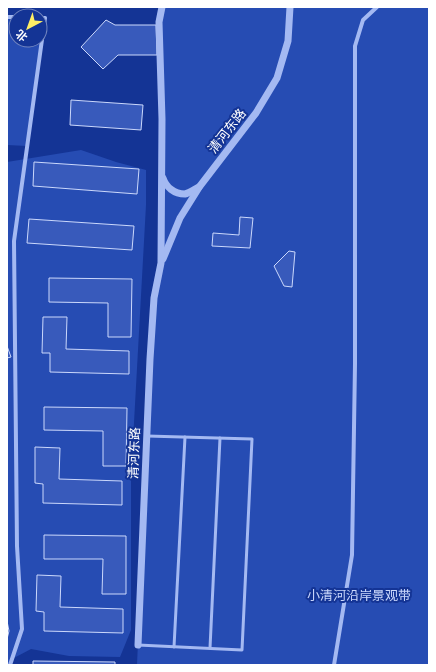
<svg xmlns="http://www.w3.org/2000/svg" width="436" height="672" font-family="Poppins,'Noto Sans SC',sans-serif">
<rect width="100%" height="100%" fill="#143495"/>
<!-- green -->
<g fill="#264cb3">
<path d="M162,7h267v658h-292l13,-306 11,-96z"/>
<path d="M7,17h9v23h24v-22h5l-18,128 -20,-1z"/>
<path d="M81,150l35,12 30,8v35l-15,272v153l-11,27 -51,-1 -38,-7 -19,10 -2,6h-3v-503z"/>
</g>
<!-- building -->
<g fill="#385abb" stroke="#cbd8fc">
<path d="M106,20l9,5h41l1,30h-39l-15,14 -22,-22z"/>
<path d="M71,100l72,5 -2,25 -71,-5z"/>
<path d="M34,162l105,7 -2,25 -104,-8z"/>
<path d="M240,217l13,1 -3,30 -38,-2 1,-13 26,2z"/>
<path d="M29,219l105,7 -2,24 -105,-7z"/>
<path d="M289,251l6,1 -3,35 -8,-1 -10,-20z"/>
<path d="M49,278l83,1 -1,58h-23v-34l-59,-1z"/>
<path d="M43,317h24l-1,32 63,2v23l-79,-2v-19h-8z"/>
<path d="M7,346l4,11 -4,1z"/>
<path d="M44,407l83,1 -1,58h-23v-35l-59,-1z"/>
<path d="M35,447l25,1 -1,31 63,2v24l-79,-2v-19l-8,-1z"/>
<path d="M44,535l82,1v58h-24l1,-35h-59z"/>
<path d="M37,575l24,1 -1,31 63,2v24l-79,-2v-19l-8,-1z"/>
<path d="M7,621l2,10 -2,8z"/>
<path d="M33,661l82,1v3h-82z"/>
</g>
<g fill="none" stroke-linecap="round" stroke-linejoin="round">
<!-- service -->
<g stroke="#a4b9f2" stroke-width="3">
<path d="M138,645l104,5 10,-211 -105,-3"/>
<path d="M174,647l11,-210"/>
<path d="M210,648l10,-210"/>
</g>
<!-- minor -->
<g stroke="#a4b9f2" stroke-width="4">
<path d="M7,17h9"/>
<path d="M10,665l12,-36 -5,-83 -3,-305 31,-223h-5"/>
<path d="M334,665l18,-110 3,-191v-318l8,-26 14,-13"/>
</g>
<!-- tertiary -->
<g stroke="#a4b9f2" stroke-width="7">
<path d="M163,178c3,9 11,16 22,16 4,-1 10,-5 14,-7"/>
<path d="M163,259l17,-41 20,-32 56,-73 21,-35 11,-37 2,-34"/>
<path d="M138,645l12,-286 4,-61 7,-35 1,-144 -3,-97 3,-15"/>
</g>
</g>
<g text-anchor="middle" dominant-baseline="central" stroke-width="4" stroke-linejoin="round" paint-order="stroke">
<!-- street labels -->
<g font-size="13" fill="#fff" stroke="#143495">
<text transform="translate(227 131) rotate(-52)">清河东路</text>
<text transform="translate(134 453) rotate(-88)">清河东路</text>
</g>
<!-- park labels -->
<g font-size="13" fill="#cbd8fc" stroke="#143495">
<text x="359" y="595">小清河沿岸景观带</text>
</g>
</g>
<!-- border -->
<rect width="436" height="672" fill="none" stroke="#ffffff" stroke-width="16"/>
<!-- north arrow -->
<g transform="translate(28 28) rotate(221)"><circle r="19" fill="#143495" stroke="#7285bf"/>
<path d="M0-3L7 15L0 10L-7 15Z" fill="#ffef65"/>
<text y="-6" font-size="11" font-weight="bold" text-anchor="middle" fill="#ffffff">北</text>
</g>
</svg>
